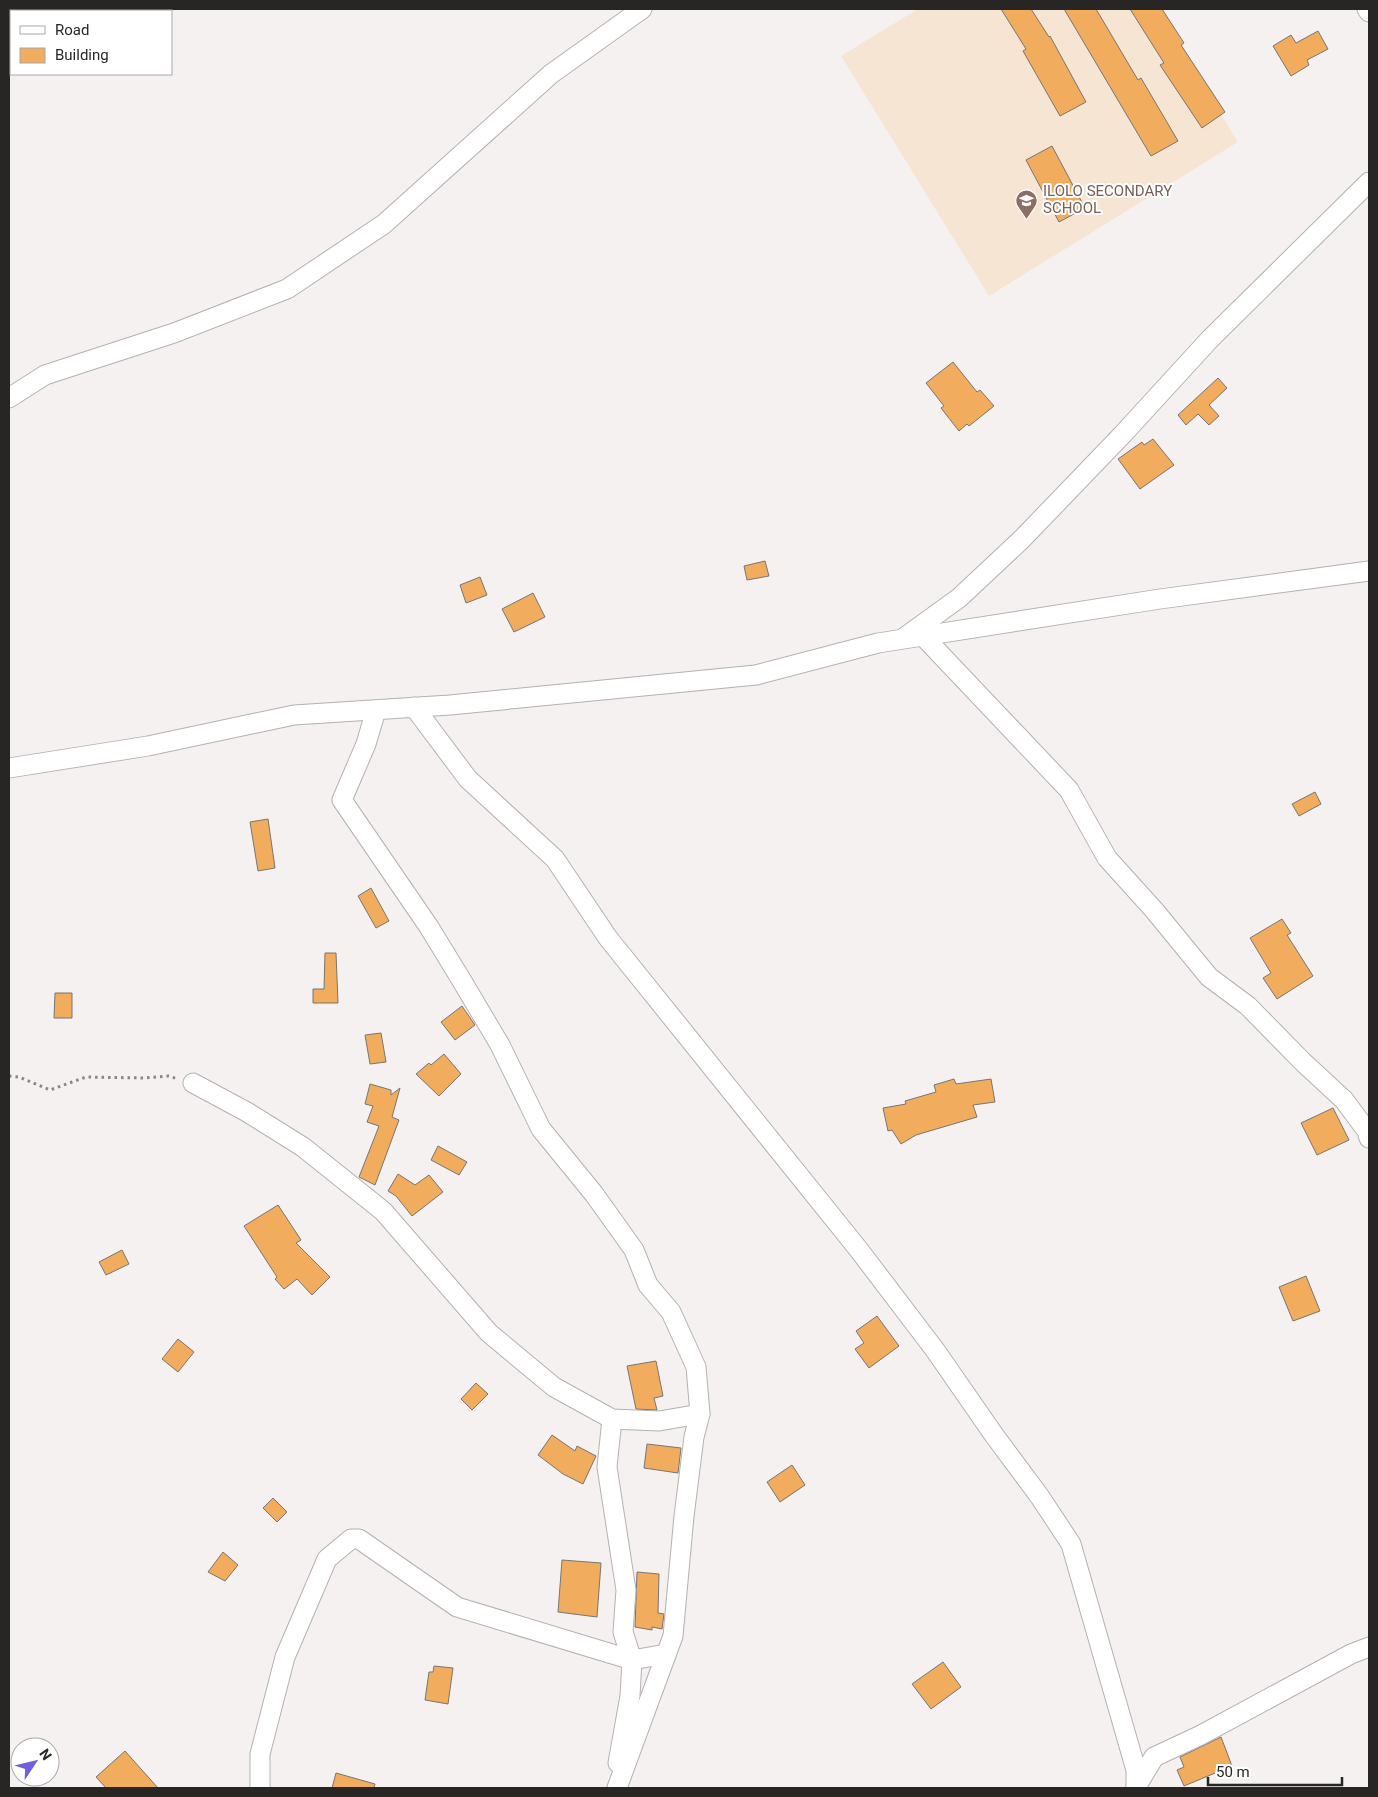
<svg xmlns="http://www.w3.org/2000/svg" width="1378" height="1797" font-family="Roboto,sans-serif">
<rect width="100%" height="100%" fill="#f5f1f0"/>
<!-- education -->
<path fill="#f7e5d4" d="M918,9h238l82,133 -249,154 -148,-240z"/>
<!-- building -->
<g fill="#f1ac5d" stroke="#787573">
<path d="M1001,9h30l18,28 1,-1 36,66 -26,14 -37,-65 3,-2z"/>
<path d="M1064,9h32l42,71 3,-2 37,63 -27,15z"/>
<path d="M1130,9h32l22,34 -3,2 44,67 -23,16 -42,-63 4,-2z"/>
<path d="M1318,31l10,18 -21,11 2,5 -18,11 -18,-30 18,-11 5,8z"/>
<path d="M1052,146l33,62 -26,14 -33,-62z"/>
<path d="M953,362l24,30 3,-2 14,16 -25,20 -2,-2 -8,7 -18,-23 3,-2 -18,-23z"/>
<path d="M1218,378l9,10 -18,17 10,11 -10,9 -11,-11 -12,11 -8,-10z"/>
<path d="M1153,439l21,26 -34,24 -22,-30 24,-17 2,3z"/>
<path d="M765,561l4,15 -22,4 -3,-14z"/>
<path d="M480,577l7,18 -21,8 -6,-18z"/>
<path d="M533,593l12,24 -31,15 -12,-23z"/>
<path d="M1315,792l6,12 -22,12 -7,-12z"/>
<path d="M268,819l7,49 -17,3 -8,-49z"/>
<path d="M371,888l18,33 -13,7 -18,-32z"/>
<path d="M1282,919l9,14 -4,2 26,41 -36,23 -14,-21 8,-5 -21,-35z"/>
<path d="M325,953h11l2,50h-25v-14h11z"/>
<path d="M55,993h17v25h-18z"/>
<path d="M462,1006l13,19 -20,15 -14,-18z"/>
<path d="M381,1033l5,29 -16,2 -5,-29z"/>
<path d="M444,1054l17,20 -22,22 -23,-22 13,-11 2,2z"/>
<path d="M954,1079l2,5 35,-5 4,23 -22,3 4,12 -61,18 -15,9 -9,-14 -4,1 -5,-23 23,-4 -1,-3 31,-9 -2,-7z"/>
<path d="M370,1084l21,6v5l9,-7 -8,29 7,3 -24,65 -16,-8 20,-51 -12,-4 6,-16 -8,-2z"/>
<path d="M1333,1108l16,32 -32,15 -16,-32z"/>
<path d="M438,1146l29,16 -8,13 -28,-15z"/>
<path d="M398,1174l17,11 14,-10 14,17 -31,24 -16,-20 -8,-5z"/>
<path d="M278,1205l23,35 -5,3 34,34 -18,18 -15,-16 -13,10 -9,-10 2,-2 -33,-51z"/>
<path d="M122,1250l7,14 -23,11 -7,-13z"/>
<path d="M1306,1276l14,35 -27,10 -14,-34z"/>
<path d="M877,1316l22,30 -30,22 -14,-19 9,-6 -8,-12z"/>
<path d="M178,1339l16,13 -16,20 -16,-13z"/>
<path d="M656,1361l7,35 -9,2 3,12 -21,-1 -9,-43z"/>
<path d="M476,1383l12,11 -16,16 -11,-11z"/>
<path d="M552,1435l23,16 2,-5 19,10 -13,28 -20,-10 -25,-19z"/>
<path d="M647,1444l34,4 -3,25 -34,-5z"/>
<path d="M792,1465l13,20 -25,17 -13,-20z"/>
<path d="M273,1498l14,14 -10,10 -14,-14z"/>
<path d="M223,1552l15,13 -13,16 -17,-9z"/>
<path d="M562,1560l39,3 -4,54 -39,-5z"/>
<path d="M637,1572l22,2 -1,39 6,1 -2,15 -10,-2v3l-17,-3z"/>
<path d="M943,1662l18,25 -30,22 -19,-25z"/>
<path d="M434,1666l19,2 -5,36 -23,-4 4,-28h4z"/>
<path d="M1221,1737l11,29 -48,20 -7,-16 7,-3 -4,-10z"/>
<path d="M125,1751l33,37h-52l-10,-11z"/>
<path d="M336,1773l39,11 -1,4h-42z"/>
</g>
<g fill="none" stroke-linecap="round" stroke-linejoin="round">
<defs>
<g id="minor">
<path d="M1367,9l2,3"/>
<path d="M9,398l36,-23 129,-42 113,-44 97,-65 167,-150 91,-65"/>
<path d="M923,636l146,154 38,68 47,52 55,67 39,29 55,56 41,38 23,31 2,7"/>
<path d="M905,637l54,-39 63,-59 101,-105 87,-95 159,-157"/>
<path d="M414,707l54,72 87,80 53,79 251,312 76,100 59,85 46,62 31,47 65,226v18"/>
<path d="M376,710l-10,34 -24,56 87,127 33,54 38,64 41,84 53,65 40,56 14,35 23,27 25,55 4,47 -6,23 -10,79 -11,120 -56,152"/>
<path d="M9,768l139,-22 146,-31 156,-10 306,-30 122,-32 282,-44 209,-28"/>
<path d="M193,1083l54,29 56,35 80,64 106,122 65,54 58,32 47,2 41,-7"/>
<path d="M612,1419l-5,48 19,123 -3,42 9,28 -2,36 -12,67"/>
<path d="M1136,1787l18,-30 47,-22 150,-81 18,-7"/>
<path d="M260,1788v-34l25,-97 42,-98 24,-20h8l98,68 175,53 34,-6"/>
</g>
</defs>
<!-- minor casing -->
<use href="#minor" stroke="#b4b1af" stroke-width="21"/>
<!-- path -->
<path stroke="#888584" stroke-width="3" stroke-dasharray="2.5 4" stroke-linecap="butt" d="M9,1076l10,1 31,13 36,-13 58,1 24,-2 10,3"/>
<!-- minor -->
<use href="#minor" stroke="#fff" stroke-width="19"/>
</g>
<!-- icons -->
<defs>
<symbol id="school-pin" viewBox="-11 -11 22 30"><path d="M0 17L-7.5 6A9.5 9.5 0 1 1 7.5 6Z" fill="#8d6e63" stroke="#fff"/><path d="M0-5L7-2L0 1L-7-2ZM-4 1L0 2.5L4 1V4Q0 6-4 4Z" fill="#fff"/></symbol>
</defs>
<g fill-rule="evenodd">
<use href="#school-pin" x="1014" y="188" width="25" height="34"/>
</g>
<g text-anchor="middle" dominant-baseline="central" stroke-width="4" stroke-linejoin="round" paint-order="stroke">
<!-- education labels -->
<g font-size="15" fill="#785e54" stroke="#fff" text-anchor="start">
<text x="1043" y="191">ILOLO SECONDARY<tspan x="1043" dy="17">SCHOOL</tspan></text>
</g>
</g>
<!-- border -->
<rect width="1378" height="1797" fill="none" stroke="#272625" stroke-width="20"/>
<!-- legend -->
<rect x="10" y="10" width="162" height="65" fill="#ffffff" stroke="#a9a8a8"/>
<rect x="20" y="26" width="25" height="8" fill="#ffffff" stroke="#a9a8a8"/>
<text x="55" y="35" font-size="15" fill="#272625">Road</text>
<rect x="20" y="48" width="25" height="15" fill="#f1ac5d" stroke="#a9a8a8"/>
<text x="55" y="60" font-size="15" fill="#272625">Building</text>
<!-- north arrow -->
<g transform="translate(35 1762) rotate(55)"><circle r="24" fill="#ffffff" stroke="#a9a8a8"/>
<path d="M0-4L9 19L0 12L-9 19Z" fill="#725fd9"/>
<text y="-8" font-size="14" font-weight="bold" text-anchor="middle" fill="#272625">N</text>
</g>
<!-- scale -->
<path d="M1208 1777v8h134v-8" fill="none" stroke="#272625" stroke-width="2.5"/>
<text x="1216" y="1777" font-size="15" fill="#272625" stroke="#ffffff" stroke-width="4" paint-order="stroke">50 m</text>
</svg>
